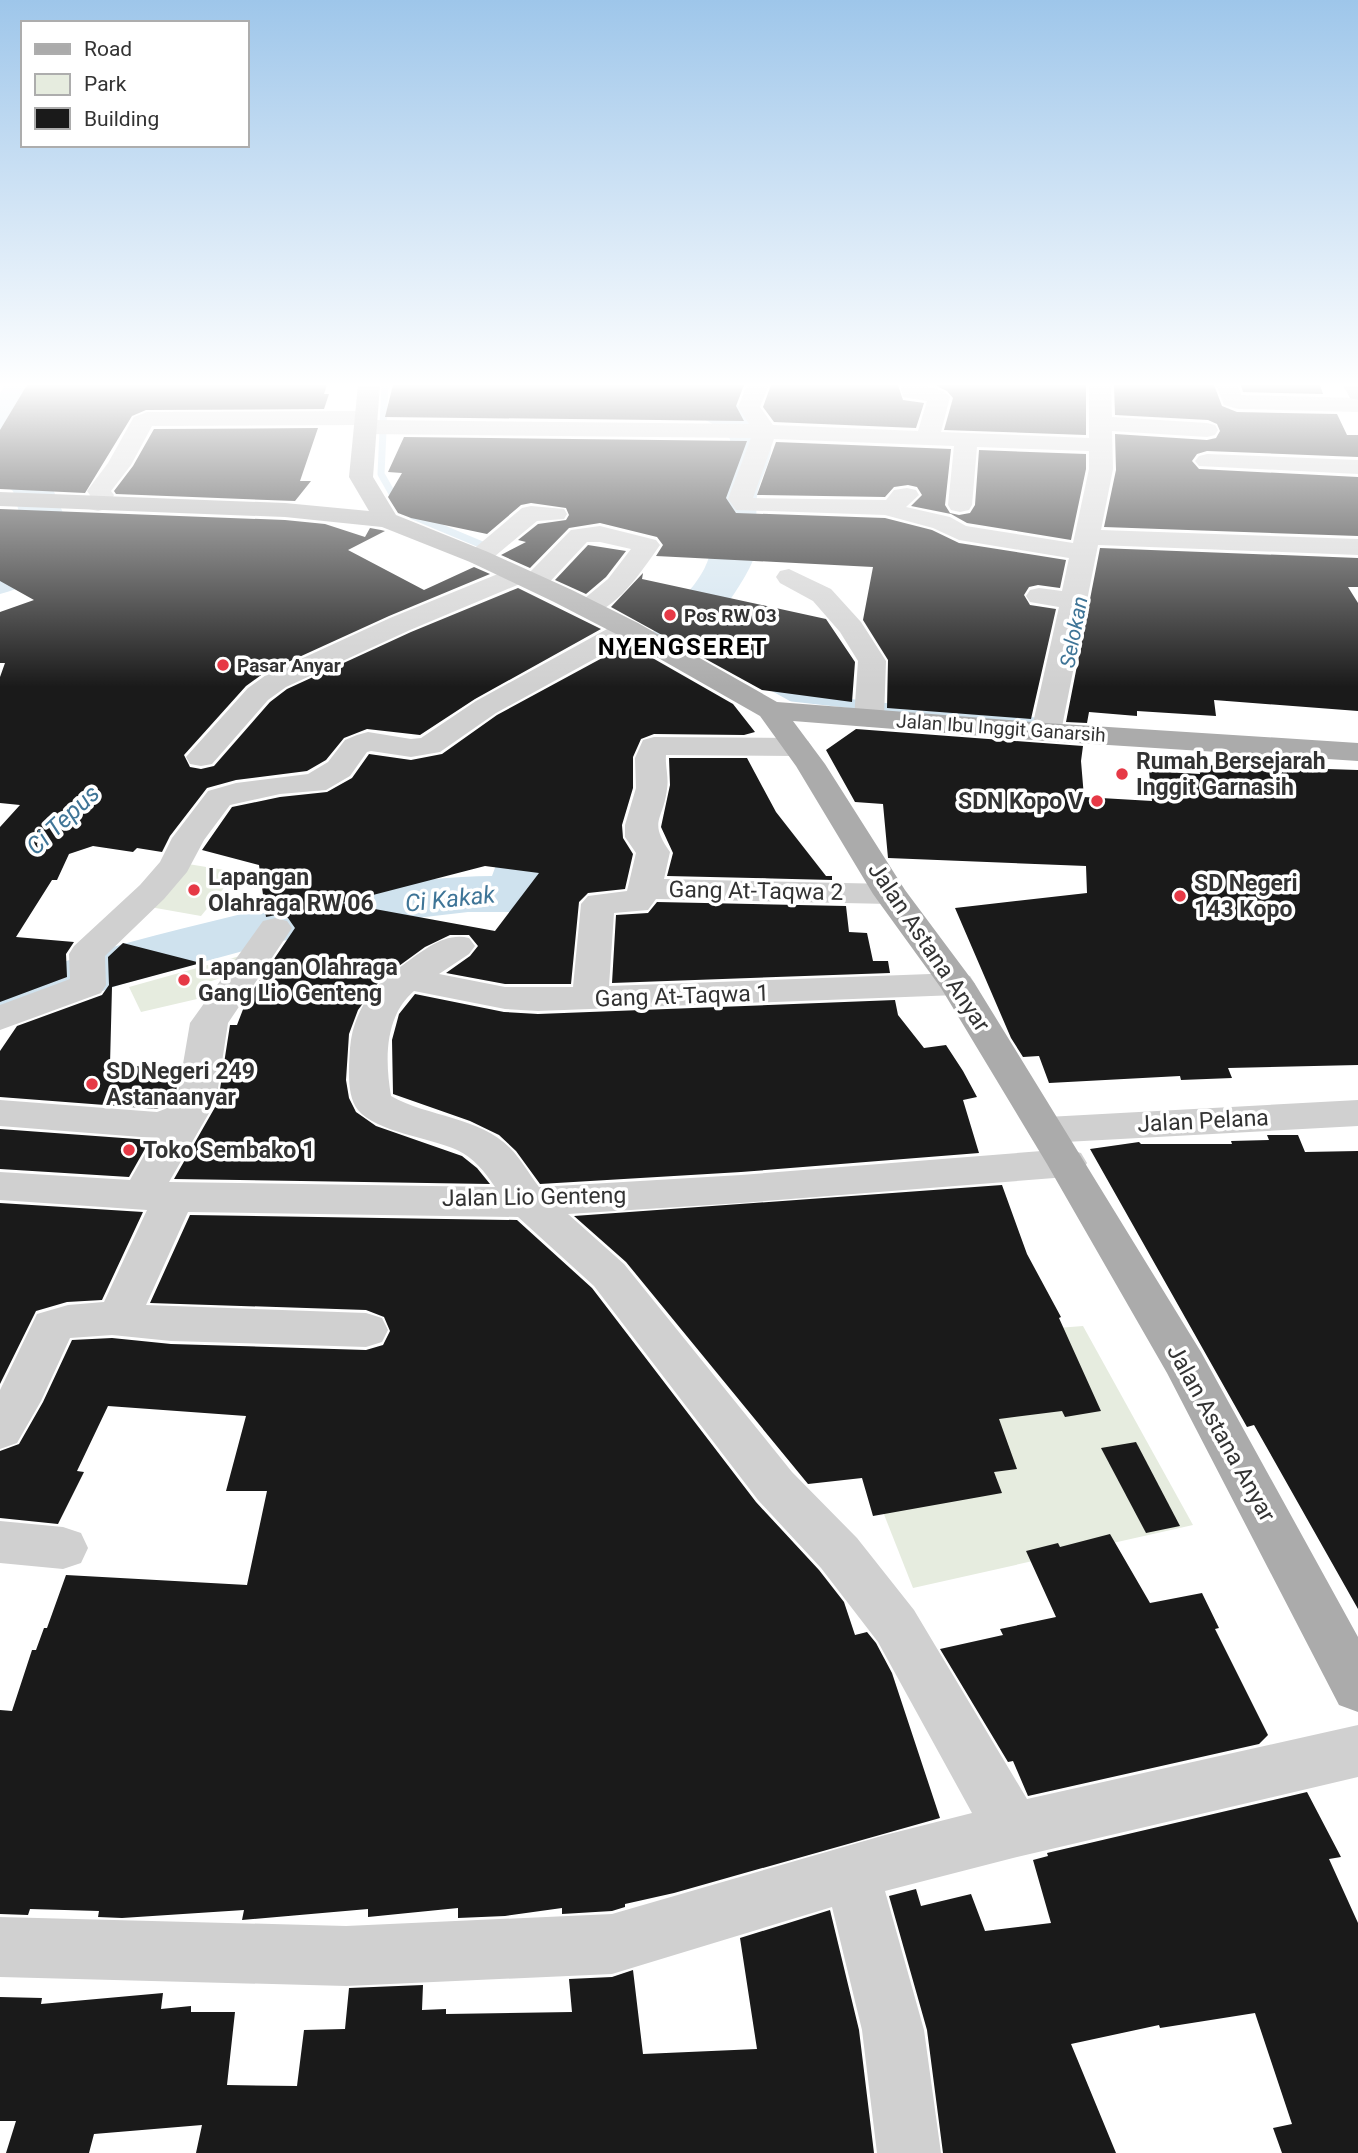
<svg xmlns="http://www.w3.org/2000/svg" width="1358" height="2153" font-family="Roboto,sans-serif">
<rect width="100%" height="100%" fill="#fff"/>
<!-- green -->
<g fill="#e6ecdf">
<path d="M188,864l49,8 -36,44 -51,-9z"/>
<path d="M240,956l-8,18 -35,12v13l-56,13 -12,-25z"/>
<path d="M1083,1326l110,199 -280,63 -95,-241z"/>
</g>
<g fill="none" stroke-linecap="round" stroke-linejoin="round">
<!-- stream-far1 -->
<g stroke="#cfe2ee" stroke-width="7">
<path d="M383,425l2,-40"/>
<path d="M383,431l-2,43 17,30"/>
<path d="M413,516l74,31"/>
</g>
<!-- stream -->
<g stroke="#cfe2ee" stroke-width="9">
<path d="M774,687l18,10 71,8"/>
<path d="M880,707l155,15"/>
</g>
<!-- river -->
<g fill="#cfe2ee" fill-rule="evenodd">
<path d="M5,385h38l1,3 -13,16 -17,33 -14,4v-48z"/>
<path d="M636,385c18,0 40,-3 58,0 23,5 75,34 77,60 1,18 -12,33 -14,51 -2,21 2,43 -4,64 -6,18 -46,77 -63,84 -11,4 -20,2 -31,-1l-7,-10c20,-28 51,-47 59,-83 4,-19 0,-40 5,-59 5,-18 16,-33 14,-52 -22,-29 -82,-35 -94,-54z"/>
<path d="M0,451c42,10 52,31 65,68 -16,39 -20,64 -65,75v-34l5,-2 16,-39 -8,-28 -13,-9z"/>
<path d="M499,774l19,4 8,12 4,21 28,43 -15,40 -8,12 -21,6h-46l-60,7 -132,23 -154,42 -122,44v-44c68,-26 138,-45 209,-62 91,-23 188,-45 283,-46l8,-22 -26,-43 -2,-21 8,-12z"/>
</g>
</g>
<!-- building -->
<g fill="#1a1a1a" fill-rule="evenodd">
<path d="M27,385h300l-3,9h5l-5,15 -178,1 -14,6 -47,77 -85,-4v-59z"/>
<path d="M393,385h351l-8,21 8,15 -359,-4z"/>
<path d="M771,385h127l5,15 21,3 -8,25 -142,-6 -11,-15z"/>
<path d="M935,385h151v50l-142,-5 9,-32 -6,-7z"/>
<path d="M1114,385h100l8,21 15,6 100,2 10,21h11v22l-151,-6 -10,3 -5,7 7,8 159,8v59l-254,-9 12,-57 -1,-36 92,6 9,-2 4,-7 -3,-7 -9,-4 -93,-5z"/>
<path d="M1241,385h79l3,9 -80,-2z"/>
<path d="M318,428l-18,53h11l-16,20 -179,-7 -2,-3 19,-25 21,-37z"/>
<path d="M404,437l343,4 -21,57 10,15 149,5 47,12 27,13 107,17 -6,28 -22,-3 -9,2 -5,8 6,10 26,4 -25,110 -144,-11 1,-48 -25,-40 10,-53 -217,-11 7,-11 -6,-8 -57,-14 -31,5 -39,40 -29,-13 25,-13 -8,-2 20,-16 28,-4 3,-5 -3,-7 -35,-5 -10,2 -34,29 -76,-16 -13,-5 -10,-16 14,-24 -14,-1z"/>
<path d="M776,442l175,7 -6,56 5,8 9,2 11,-2 5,-8 4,-55 107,4v15l-15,71 -104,-17 -16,-9 -40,-8 11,-11 -5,-8 -9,-2 -14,2 -9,10 -128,-2z"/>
<path d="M0,509l285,11 40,4 40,13 5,-9 11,2 4,1 -37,19 76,40 50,-23 16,7 -101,42 -125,57 -18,13 -62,69 6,12 11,2 13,-3 56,-64 17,-13 124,-57 107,-44 83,41 -126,70 -55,36 -53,-6 -23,9 -18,22 -19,11 -71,9 -29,8 -37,48 -8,16 -25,-4 -4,4 -40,-6 -24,8 -12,26h-5l-36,57 58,5 -8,12 1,23 -67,25v-175l20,-22 -20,-2v-126l5,-14h-5v-51l34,-12 -34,-19z"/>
<path d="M588,545l38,6 -20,26 -20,17 -31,-14z"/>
<path d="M1100,548l258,10v29h-10l10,16v108l-144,-11 2,16 -79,-5v5l-48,-4 -2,11 -21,-1z"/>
<path d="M643,573l-1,6 184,40 29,43 -3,40 -90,-12 -151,-83z"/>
<path d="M628,644l105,60 22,28 -11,3 -90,-1 -13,5 -8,18v31l-11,37 1,13 10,16 -8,35 -37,4 -9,9 -8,82h-66l-59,-11 24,-17 8,-10 -9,-11h-19l-25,12 -44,32 -23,31 -9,24 -3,46 3,18 7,14 20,14 86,30 15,12 13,16 -316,-5 44,-77 12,-77h7l10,-26 48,-71 -7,-10 -12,-3 -10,2 -7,-52 -57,-15 30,-43 48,-10 47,-5 25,-14 17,-24 42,6 31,-6 55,-39zM485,866l54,7 -44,58 -153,-28z"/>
<path d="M856,729l227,17 -2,15 3,36 68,4 -3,-30 51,3 -1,-9 159,5v295l-130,3 4,10 -51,2 -1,-4 -131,7 -10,-27 -16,1 -12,-19 -56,-130 132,-15 -1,-27 -198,-8 -5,-54 -28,-2 -29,-52z"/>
<path d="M669,758h78l29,54 50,64h6v4l-165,-4 6,-23 -12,-26 9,-42z"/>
<path d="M657,902l189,4 3,26 18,1 6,28h15l2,12 -278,10 4,-68 32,-2z"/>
<path d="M123,943l78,20 -89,24 -2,78 70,3 -5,30 -18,11 -157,-12v-46l17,-25 85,-31 7,-10 -1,-28z"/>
<path d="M415,994l89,18 34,2 357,-14 3,15 26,33 22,-3 17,26 14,26 -14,3 16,53 -238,19 -201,12 -24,-33 -17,-16 -29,-14 -77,-27 -1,-54 7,-26z"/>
<path d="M0,1129l150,11 -21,37 -129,-8z"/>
<path d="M1267,1135h31l7,17 53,-1v458l-104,-184 -7,2 -157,-278 49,-7 2,2h91l-1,-3 38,-1z"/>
<path d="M1002,1185l25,69 34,63 -2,1 42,93 -36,6 -3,-6 -63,8 18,50 -23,3 8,21 -129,23 -11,-38 -54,6 -182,-222 -52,-46z"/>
<path d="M0,1203l143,9 -41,88 -35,2 -31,9 -36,73z"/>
<path d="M190,1215l327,5 75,68 164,214 63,68 25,32 11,33 12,-3 9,11 16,30 48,145 -266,75 -49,11v3l-13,4 -50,3v-6l-57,8 -47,2v-10l-90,9v-8l-126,11 2,-10 -122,8 -24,-1 1,-6 -69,-2 -2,6 -28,-1v-204l12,1 20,-61h4l8,-22h3l19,-53 181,10 20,-94h-41l20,-75 -138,-10 -31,65 7,1 -26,52 -58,-6v-67l19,-7 24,-42 29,-62 40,-2 59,6 195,6 17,-5 7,-14 -6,-14 -18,-7 -216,-7z"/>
<path d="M1136,1442l44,84 -34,7 -45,-85z"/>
<path d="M1110,1534l40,69 52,-10 17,35 -4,1 53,106 -9,9 -231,52 -15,-35 -5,1 -68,-113 63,-14 -3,-6 56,-12 -30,-66 32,-8 2,4z"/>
<path d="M1307,1792l34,65 -12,2 29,64v230h-76l-9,-25 19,-4 -37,-111 -95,15 -1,-3 -88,19 45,109h-173l-16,-123 -38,-134 27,-7 5,17 50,-12 14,37 66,-8 -18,-63 15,-4 -1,-3z"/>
<path d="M830,1910l29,120 15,123h-678l6,-28 -108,9 -5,19h-83l10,-32h-16v-124l42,1 -1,6 122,-11 -2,16 30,-3v6h44l-8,73 70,1 7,-56 41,-1 4,-41 74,-3 -1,25 24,-1v5l126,-2 -3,-33 43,-2 21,-7 10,84 114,-5 -17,-111z"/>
</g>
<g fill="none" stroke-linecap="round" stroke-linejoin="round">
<!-- minor -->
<g fill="#d0d0d0" fill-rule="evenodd">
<path d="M747,385h22l-9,22 13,18 145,6 9,-30 -24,-4 -3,-12c14,0 41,0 50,12l-9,35 148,6v-53h22l1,32 95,6 8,2 3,5 -3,5 -8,2 -95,-6 1,38 -12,61 257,9v16l-260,-10 -37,187 -4,6 -11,3 -11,-3 -4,-6 28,-125 -29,-5 -4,-6 4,-6 9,-2 23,3 7,-33 -110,-18 -26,-12 -48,-13 -149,-5 -8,-11 23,-61 -385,-4 -8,-2 -2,-7 -204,1 -21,39 -20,26 3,4 -7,14 -9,2 -9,-2 -3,-5 4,-9 -3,-4 21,-28 23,-41 3,-5 13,-5 220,-1 8,2 2,7 372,4 -11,-17zM774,439l180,7 -6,59 3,5 9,2 9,-2 3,-5 5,-58 112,4v18l-16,74 -107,-17 -16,-9 -44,-10 13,-12 -3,-5 -9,-2 -13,2 -8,10 -133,-2z"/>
<path d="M1216,385h22l3,10 117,3v14l-120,-3 -14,-4z"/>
<path d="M1207,454l151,6v14l-159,-8 -4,-5 4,-5z"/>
<path d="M531,506l33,3 3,5 -3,5 -27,2 -49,41 -9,3 -9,-3 -4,-5 4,-5 52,-44z"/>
<path d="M600,526l56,14 4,5c-17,24 -50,77 -83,69l-4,-6 35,-29 23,-30 -31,-7h-13l-43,46 -9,2 -9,-2 -4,-5 -112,47 -124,57 -18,13 -56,64 -11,2 -11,-2 -4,-7 62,-69 18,-13 124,-57 120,-49 9,-2 11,5 41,-42z"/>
<path d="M789,569l42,20 30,33 25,39 -2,57 -4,6 -11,3 -11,-3 -4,-6 4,-57 -18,-29 -27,-31 -33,-18 -4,-6 4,-6z"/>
<path d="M628,621l10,2 4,6 -4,6 -142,78 -56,39 -29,5 -40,-6 -4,1 -17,24 -24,14 -46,4 -50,11 -26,35 -17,32 -23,27 -59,57 1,29 -5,8 -101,37v-25l70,-26 -1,-25 5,-8 66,-61 20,-23 12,-24 36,-47 28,-8 72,-9 20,-12 17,-22 12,-5 11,-3 43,7 10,-1 55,-37 142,-78z"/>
<path d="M654,737l143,1 11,3 4,6 -4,6 -11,3 -131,-1c-1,11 3,23 1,34 -4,33 -19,31 3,63l-6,27 226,5 12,3 5,7 -5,7 -12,3 -234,-5 -8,11 -34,3 -5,73 348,-13 13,3 5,8 -5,8 -13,3 -419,16 -33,-2 -91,-18c-30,26 -29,69 -23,105 37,21 89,21 119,52 11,11 19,26 29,39l202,-12 326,-26 14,4 6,10 -6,10 -14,4 -326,26 -173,11 56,50 168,208 65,66 57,72 113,189 331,-74v52l-345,81 -128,33 39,139 17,123h-64l-15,-123 -30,-123 -220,67 -266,12 -346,-9v-60l346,9 266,-12 273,-79 87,-22 -94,-171 -57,-74 -63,-68 -164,-214 -76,-69 -330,-5 -42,93 220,8 16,5 6,12 -6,12 -16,5 -195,-6 -59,-6 -42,3 -29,63 -24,42 -17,6v-59l37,-76 31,-9 36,-3 43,-92 -147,-10v-28l130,8 24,-42 -154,-12v-26l157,12 8,-3 12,-10 13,-76 73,-102 12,-3 12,3 5,7 -64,95 -12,78 -47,81 326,5c-10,-15 -21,-29 -38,-37 -26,-12 -81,-18 -99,-40 -12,-14 -9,-45 -8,-62 3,-36 23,-64 53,-83 20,-14 41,-33 66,-27l6,8 -6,8 -30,20 66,13h68l8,-83 7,-8 39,-5 9,-38 -11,-16v-12l11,-37 -1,-30 8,-18z"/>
<path d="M1358,1100v26l-311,17 -14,-3 -6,-10 6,-10 14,-3z"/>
<path d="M0,1521l63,6 18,6 7,15 -7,15 -18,6 -63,-6z"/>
</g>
<!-- major -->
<g fill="#ababab" fill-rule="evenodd">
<path d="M358,385h22l-7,92 23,38 92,37 84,38 66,33 139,79 269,21 312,20v18l-312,-20 -253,-20 32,43 80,126 70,94 226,368 157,285v75l-19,-7 -172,-332 -120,-209 -106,-176 -68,-94 -77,-128 -36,-50 -142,-81 -64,-33 -84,-40 -88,-35 -97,-10 -285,-11v-14l285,11 84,8 -20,-34z"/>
<path d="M1343,385h15v15l-8,-2z"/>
</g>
</g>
<!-- sky -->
<linearGradient id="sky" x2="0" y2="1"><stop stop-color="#9ec6ea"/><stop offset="0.56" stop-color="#fff"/><stop offset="1" stop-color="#fff" stop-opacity="0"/></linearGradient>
<rect width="1358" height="687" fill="url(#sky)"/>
<!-- markers -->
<g fill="#e63946" stroke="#fff" stroke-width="2.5">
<circle cx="670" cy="615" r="7"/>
<circle cx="223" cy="665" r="7"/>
<circle cx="1122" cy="774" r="7"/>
<circle cx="1097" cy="801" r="7"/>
<circle cx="194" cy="890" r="7"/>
<circle cx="1180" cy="896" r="7"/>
<circle cx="184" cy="980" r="7"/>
<circle cx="92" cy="1084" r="7"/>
<circle cx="129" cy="1150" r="7"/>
</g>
<g text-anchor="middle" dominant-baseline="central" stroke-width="7" stroke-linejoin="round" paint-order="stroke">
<!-- far-poi labels -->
<g font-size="19" font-weight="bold" fill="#333" stroke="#fff" text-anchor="start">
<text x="684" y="615">Pos RW 03</text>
<text x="237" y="665">Pasar Anyar</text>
</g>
<!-- far-street labels -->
<g font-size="19" fill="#333" stroke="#fff">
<text transform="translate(1001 728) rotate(4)">Jalan Ibu Inggit Ganarsih</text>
</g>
<!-- far-water labels -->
<g font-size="21" font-style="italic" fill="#3f7597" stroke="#fff">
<text transform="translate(1074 632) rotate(-79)">Selokan</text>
</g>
<!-- poi labels -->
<g font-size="23" font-weight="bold" fill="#333" stroke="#fff" text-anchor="start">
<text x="1136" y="761">Rumah Bersejarah<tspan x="1136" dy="26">Inggit Garnasih</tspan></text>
<text x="1083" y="801" text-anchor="end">SDN Kopo V</text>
<text x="208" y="877">Lapangan<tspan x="208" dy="26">Olahraga RW 06</tspan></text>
<text x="1194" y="883">SD Negeri<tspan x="1194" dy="26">143 Kopo</tspan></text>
<text x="198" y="967">Lapangan Olahraga<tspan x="198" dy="26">Gang Lio Genteng</tspan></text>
<text x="106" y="1071">SD Negeri 249<tspan x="106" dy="26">Astanaanyar</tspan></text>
<text x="143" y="1150">Toko Sembako 1</text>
</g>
<!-- street labels -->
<g font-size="23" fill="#333" stroke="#fff">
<text transform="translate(756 891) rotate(1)">Gang At-Taqwa 2</text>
<text transform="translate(929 947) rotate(56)">Jalan Astana Anyar</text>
<text transform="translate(682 996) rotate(-2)">Gang At-Taqwa 1</text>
<text transform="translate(1203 1121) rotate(-3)">Jalan Pelana</text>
<text transform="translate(534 1197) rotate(-1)">Jalan Lio Genteng</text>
<text transform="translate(1221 1433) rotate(61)">Jalan Astana Anyar</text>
</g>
<!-- far-district labels -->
<g font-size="24" font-weight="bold" letter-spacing="2" fill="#000" stroke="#fff">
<text x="683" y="647">NYENGSERET</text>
</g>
<!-- water labels -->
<g font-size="24" font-style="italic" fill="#3f7597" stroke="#fff">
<text transform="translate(63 820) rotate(-43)">Ci Tepus</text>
<text transform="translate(450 899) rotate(-6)">Ci Kakak</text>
</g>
</g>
<!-- legend -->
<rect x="21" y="21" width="228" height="126" fill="#ffffff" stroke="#adadad" stroke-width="2"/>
<rect x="35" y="44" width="35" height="10" fill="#ababab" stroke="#adadad" stroke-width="2"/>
<text x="84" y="56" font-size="21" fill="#333333">Road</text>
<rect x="35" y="74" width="35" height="21" fill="#e6ecdf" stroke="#adadad" stroke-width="2"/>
<text x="84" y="91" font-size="21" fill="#333333">Park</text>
<rect x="35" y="108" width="35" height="21" fill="#1a1a1a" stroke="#adadad" stroke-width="2"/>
<text x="84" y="126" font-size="21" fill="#333333">Building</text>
</svg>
